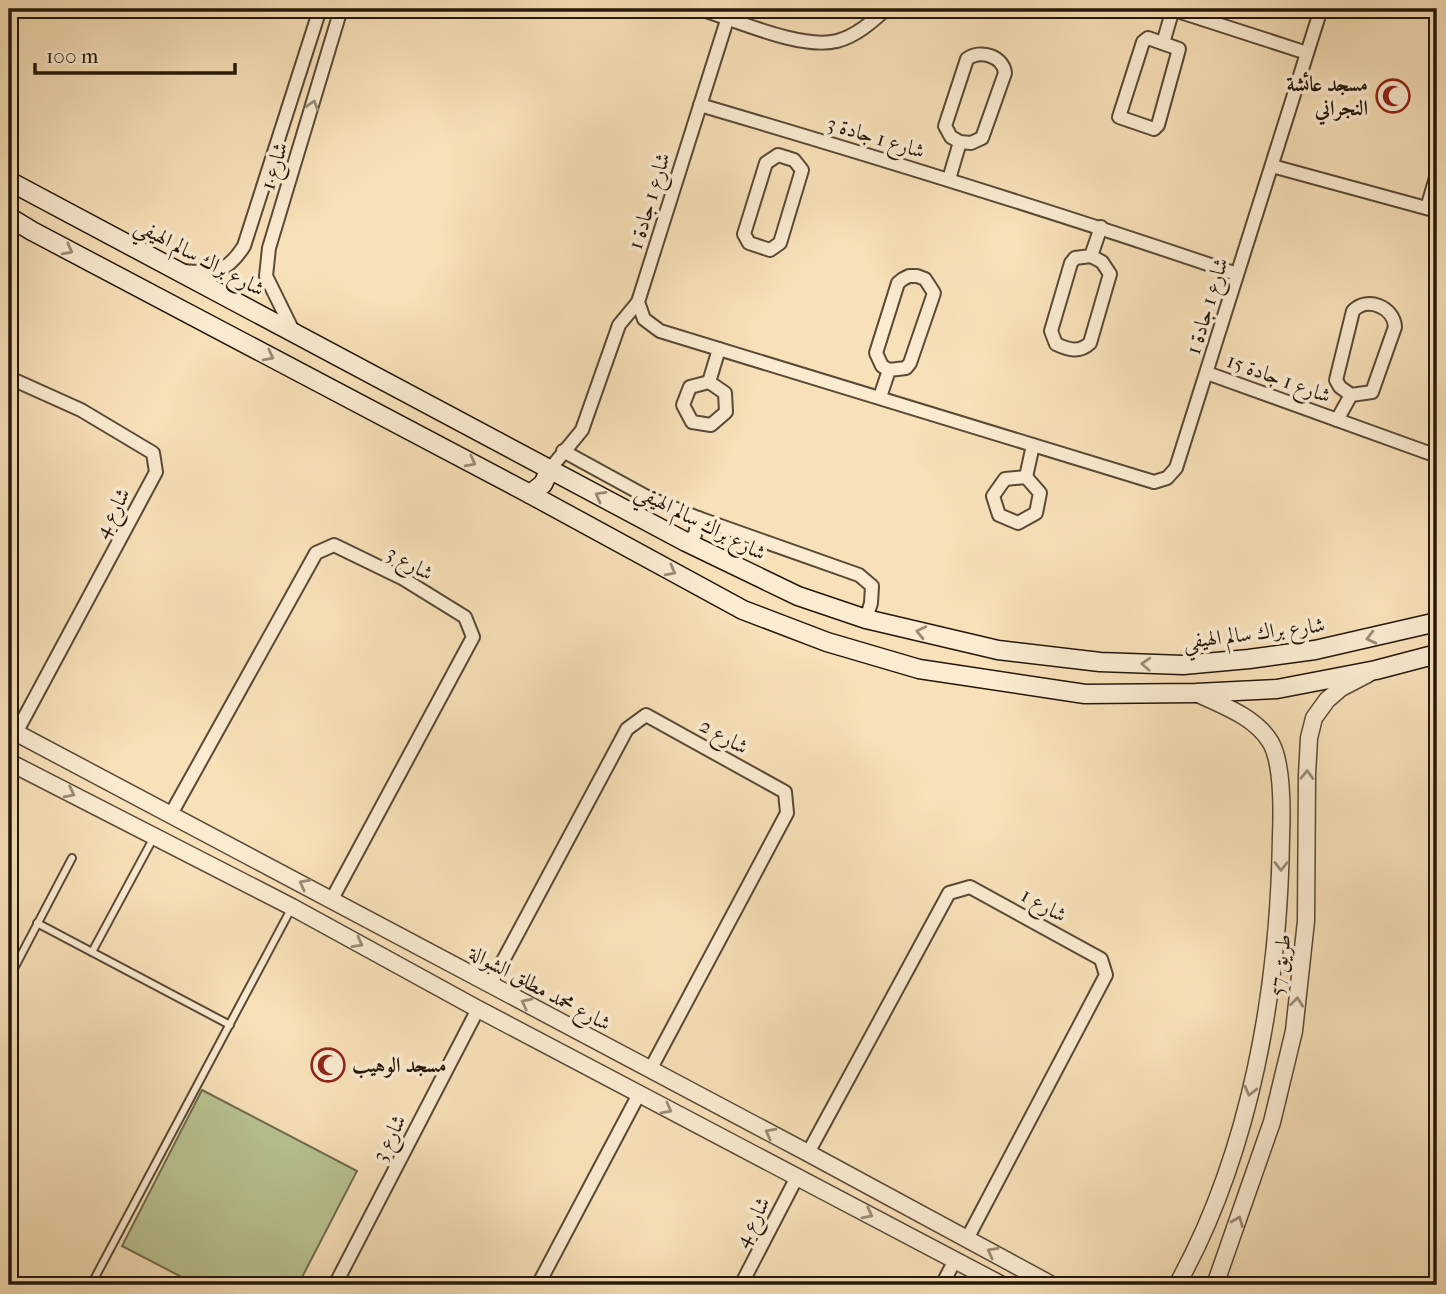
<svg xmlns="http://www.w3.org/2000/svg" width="1446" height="1294" font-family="'IM FELL French Canon',Amiri,serif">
<rect width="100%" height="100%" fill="#f8e0b8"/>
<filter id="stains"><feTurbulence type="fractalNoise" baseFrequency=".00286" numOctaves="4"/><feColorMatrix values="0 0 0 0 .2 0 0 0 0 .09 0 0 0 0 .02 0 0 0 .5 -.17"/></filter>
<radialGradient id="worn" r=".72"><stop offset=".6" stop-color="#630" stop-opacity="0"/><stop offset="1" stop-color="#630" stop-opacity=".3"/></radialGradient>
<!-- green -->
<path fill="#bac392" stroke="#6f6d4e" stroke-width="2" d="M202,1090l155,81 -59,114h-101l-75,-39z"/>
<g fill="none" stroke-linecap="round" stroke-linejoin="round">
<defs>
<g id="service">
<path d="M37,923l193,102"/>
<path d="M92,952l62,-115"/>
<path d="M9,978l63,-120"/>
<path d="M9,1276l17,9"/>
<path d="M91,1285l200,-376"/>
</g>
<g id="minor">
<path d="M700,9c36,11 101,41 137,32 19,-5 35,-19 49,-32"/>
<path d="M1171,9l136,44"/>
<path d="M728,17l-90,285 6,17 16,12 494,151 13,-4 9,-10 145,-459"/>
<path d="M1148,38l31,11 -21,76 -4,4 -35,-12 24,-75z"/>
<path d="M1163,43l10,-34"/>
<path d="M700,105c180,53 359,108 537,169"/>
<path d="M778,155l16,5 8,10 -22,73 -10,7 -21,-7 -5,-9 22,-71z"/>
<path d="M1272,166l165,45"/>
<path d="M949,179l11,-37 11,1 11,-5 23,-65c-2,-17 -25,-24 -38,-14l-22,67 6,11 9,5"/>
<path d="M1427,208l10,-34"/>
<path d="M1091,256l-16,2 -4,5 -20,68 5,13c13,6 23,9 34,-1l20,-69 -8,-12 -11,-6 10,-29"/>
<path d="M183,271c31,3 44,2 61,-25l76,-237"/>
<path d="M293,331l-27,-55 3,-28 72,-239"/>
<path d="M1207,373l230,83"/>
<path d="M9,381l3,-2 69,31 72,43 3,19 -140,261"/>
<path d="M709,382l16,11 1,19 -15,13 -19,-3 -9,-17 7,-18z"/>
<path d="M709,382l10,-33"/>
<path d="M880,397l9,-27 17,-2 4,-5 24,-70 -9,-14 -8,-3h-8l-6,3 -5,4 -22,70 6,13 7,4"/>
<path d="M1337,420l14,-25 21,-3 23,-65c-1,-20 -28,-31 -42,-16l-17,69 4,7 11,8"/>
<path d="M563,451l86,47 49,20 161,57 13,11 -1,17 -5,16"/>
<path d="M550,469l32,-39 37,-105 19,-23"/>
<path d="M1026,477l14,16 -4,20 -18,10 -19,-8 -6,-19 12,-17z"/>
<path d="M1026,477l7,-32"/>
<path d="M686,542l9,-7 3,-17"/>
<path d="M171,814l145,-261 18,-8 68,33 63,39 8,20 -141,262"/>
<path d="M490,985l137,-256 19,-14 139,77 2,21 -137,257"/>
<path d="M808,1153l141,-260 21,-6 131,72 5,16 -139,264"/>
<path d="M335,1285l143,-276"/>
<path d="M538,1285l101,-191"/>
<path d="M741,1285l56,-108"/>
<path d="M942,1285l13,-25"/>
</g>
<g id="tertiary">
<path d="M9,729l799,424 244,132"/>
<path d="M9,762l283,145 186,102 524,276"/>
<path d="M1177,1285c74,-133 102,-297 104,-448 1,-25 2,-72 -10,-94 -15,-26 -49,-38 -75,-50"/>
<path d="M1215,1285l57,-163 22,-91 12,-110 1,-146 2,-37 5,-20 13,-18 14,-12 27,-14"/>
</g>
<g id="secondary">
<path d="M9,181l677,361 112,54 68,23 132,31 102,12 83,3 66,-6 66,-9 122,-28"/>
<path d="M9,217l23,14 498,263 213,116 84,32 92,27 166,25 111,-1 81,-4 99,-19 61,-16"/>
<path d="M530,494l13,-10 7,-15"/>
</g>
</defs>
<!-- service casing -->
<use href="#service" stroke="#594936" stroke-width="10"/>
<!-- minor casing -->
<use href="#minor" stroke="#594936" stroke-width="16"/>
<!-- tertiary casing -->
<use href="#tertiary" stroke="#594936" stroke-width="19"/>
<!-- secondary casing -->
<use href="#secondary" stroke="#24170a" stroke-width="21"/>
<!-- service -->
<use href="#service" stroke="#faebd1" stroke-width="6"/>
<!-- minor -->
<use href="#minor" stroke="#faebd1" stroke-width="12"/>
<!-- tertiary -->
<use href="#tertiary" stroke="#faebd1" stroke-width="16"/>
<!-- secondary -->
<use href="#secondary" stroke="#faebd1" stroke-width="18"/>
</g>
<!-- one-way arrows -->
<defs><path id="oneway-chevron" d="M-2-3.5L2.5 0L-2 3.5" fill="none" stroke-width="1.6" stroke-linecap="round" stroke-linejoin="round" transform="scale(1.75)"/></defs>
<g stroke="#9a8c77">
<use href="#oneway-chevron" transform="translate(313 105) rotate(-73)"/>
<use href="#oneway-chevron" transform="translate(68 250) rotate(28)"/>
<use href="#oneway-chevron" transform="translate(269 356) rotate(28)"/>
<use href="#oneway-chevron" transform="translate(471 462) rotate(28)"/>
<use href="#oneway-chevron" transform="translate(600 496) rotate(-151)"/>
<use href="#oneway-chevron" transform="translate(671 571) rotate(28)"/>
<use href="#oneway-chevron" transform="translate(921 632) rotate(-167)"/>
<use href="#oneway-chevron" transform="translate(1371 638) rotate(166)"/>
<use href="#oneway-chevron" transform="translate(1146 664) rotate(-177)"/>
<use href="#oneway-chevron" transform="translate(1307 775) rotate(-88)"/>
<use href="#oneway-chevron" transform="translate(70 793) rotate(27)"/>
<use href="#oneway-chevron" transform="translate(1281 866) rotate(91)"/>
<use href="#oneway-chevron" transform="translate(304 884) rotate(-152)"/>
<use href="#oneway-chevron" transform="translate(358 943) rotate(29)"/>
<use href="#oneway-chevron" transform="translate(1297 1002) rotate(-83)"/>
<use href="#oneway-chevron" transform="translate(526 1003) rotate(-153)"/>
<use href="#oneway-chevron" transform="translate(1250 1091) rotate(104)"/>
<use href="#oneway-chevron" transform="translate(667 1109) rotate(28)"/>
<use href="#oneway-chevron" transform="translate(770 1133) rotate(-152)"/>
<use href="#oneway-chevron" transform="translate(868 1214) rotate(27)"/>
<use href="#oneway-chevron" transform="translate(1238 1221) rotate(-68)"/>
<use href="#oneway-chevron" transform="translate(992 1252) rotate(-151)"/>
</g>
<!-- icons -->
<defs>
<symbol id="mosque-ring" viewBox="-11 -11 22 22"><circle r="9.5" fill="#faebd1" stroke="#8f2418" stroke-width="1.5"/><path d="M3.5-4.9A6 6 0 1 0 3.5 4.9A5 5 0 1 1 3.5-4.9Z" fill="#8f2418"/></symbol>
</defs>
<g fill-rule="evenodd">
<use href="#mosque-ring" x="1374" y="77" width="38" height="38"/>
<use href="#mosque-ring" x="309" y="1046" width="38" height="38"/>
</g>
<g text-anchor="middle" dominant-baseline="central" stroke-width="7" stroke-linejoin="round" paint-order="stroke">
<!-- poi labels -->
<g font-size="21" font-weight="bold" fill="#24170a" stroke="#faebd1" text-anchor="end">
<text x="1368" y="84">مسجد عائشة<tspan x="1368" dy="24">النجراني</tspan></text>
<text x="352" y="1065" text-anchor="start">مسجد الوهيب</text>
</g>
<!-- street labels -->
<g font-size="21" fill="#24170a" stroke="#faebd1">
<text transform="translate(876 137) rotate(17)">شارع 1 جادة 3</text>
<text transform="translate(274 166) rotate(-73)">شارع 1</text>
<text transform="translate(649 201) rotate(-73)">شارع 1 جادة 1</text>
<text transform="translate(200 257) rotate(28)">شارع براك سالم الهيفي</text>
<text transform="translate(1207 306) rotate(-73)">شارع 1 جادة 1</text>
<text transform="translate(1279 378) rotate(20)">شارع 1 جادة 15</text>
<text transform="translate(112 513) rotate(-62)">شارع 4</text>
<text transform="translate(701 522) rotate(27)">شارع براك سالم الهيفي</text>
<text transform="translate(410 563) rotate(29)">شارع 3</text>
<text transform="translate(1254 633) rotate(-7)">شارع براك سالم الهيفي</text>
<text transform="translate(724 736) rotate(29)">شارع 2</text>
<text transform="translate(1044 905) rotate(29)">شارع 1</text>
<text transform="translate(1280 965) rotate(-83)">طريق 57</text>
<text transform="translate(540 988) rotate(28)">شارع محمد مطلق الشوالة</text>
<text transform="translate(389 1138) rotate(-63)">شارع 3</text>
<text transform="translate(752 1222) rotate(-63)">شارع 4</text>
</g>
</g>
<!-- margin -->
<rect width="1446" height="1294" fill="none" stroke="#f8e0b8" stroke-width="35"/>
<rect x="10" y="10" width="1425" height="1273" fill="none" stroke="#24170a" stroke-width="3.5"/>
<rect x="18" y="18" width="1411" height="1259" fill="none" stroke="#24170a" stroke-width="2"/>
<!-- scale -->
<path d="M35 63v10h200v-10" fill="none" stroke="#24170a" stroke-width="3.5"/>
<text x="46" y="63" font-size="21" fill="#24170a" stroke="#faebd1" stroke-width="5" paint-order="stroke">100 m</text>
<rect width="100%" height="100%" filter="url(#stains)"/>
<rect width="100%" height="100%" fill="url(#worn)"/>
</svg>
